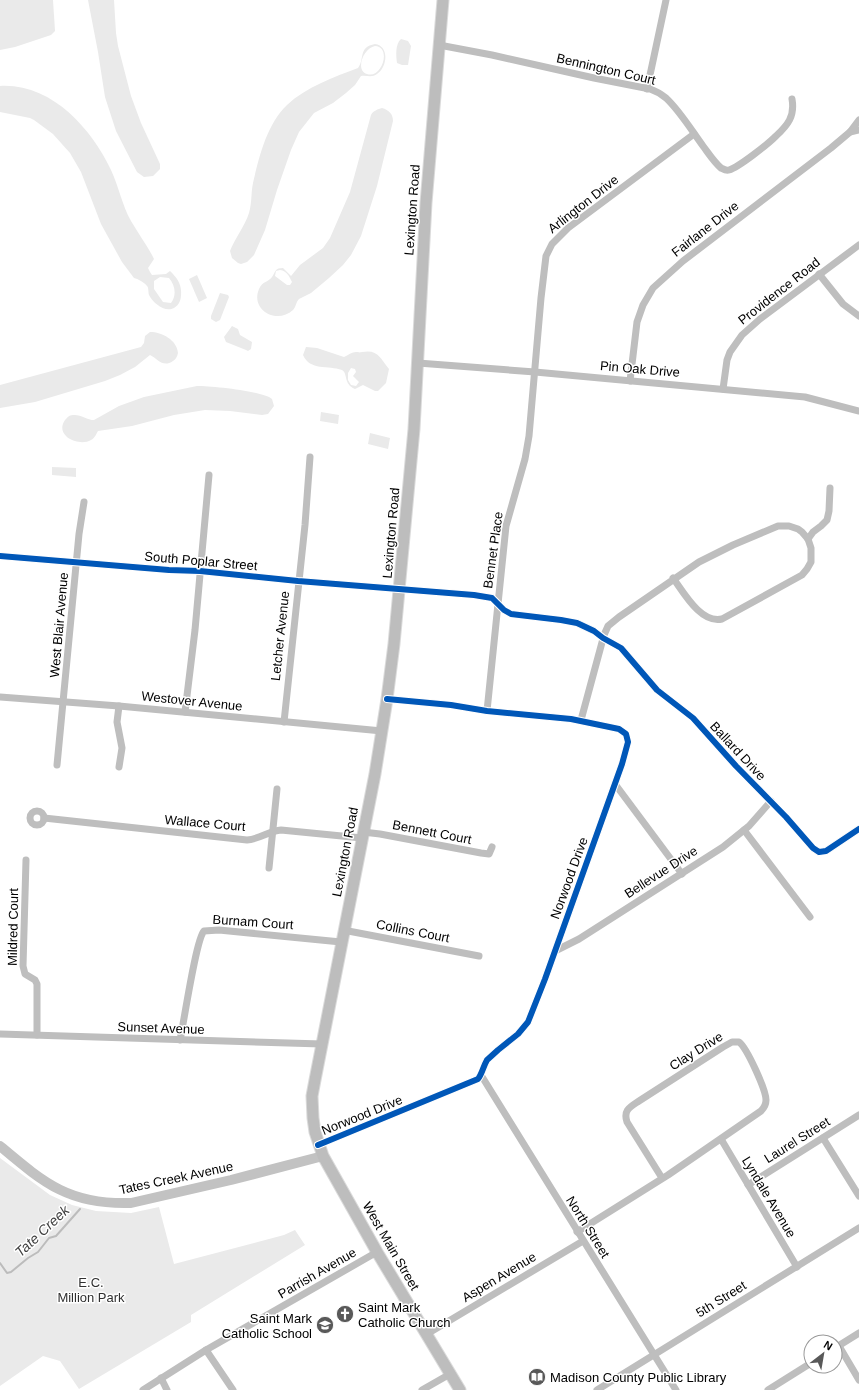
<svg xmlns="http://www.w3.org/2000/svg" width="859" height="1390" font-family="Arial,sans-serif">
<rect width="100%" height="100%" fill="#fff"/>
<!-- green -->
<g fill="#eaeaea" fill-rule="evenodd">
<path d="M0,0h53l2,31 -4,4 -36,12 -15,3z"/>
<path d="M88,0h26l2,33 2,13 13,50 10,27 19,41v5l-7,7 -9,1 -7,-5 -21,-41 -11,-34 -7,-45z"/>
<path d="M401,39l7,2 3,5 -3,19h-6l-5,-2c-1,-7 -2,-19 4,-24z"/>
<path d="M375,44c15,2 12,24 2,30 -5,4 -10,1 -16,2l-6,9 -9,8 -13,10 -19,10 -15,19 -8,18 -14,40 -12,40 -11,25 -7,7 -6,2 -3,-1 -6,-5 -2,-7c5,-13 15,-25 19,-38 3,-10 2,-21 4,-30 6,-26 14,-59 34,-78 19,-18 47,-28 71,-37 7,-9 0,-21 17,-24zM375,46c17,1 7,33 -8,28 -12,-3 -4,-26 8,-28z"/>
<path d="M0,86c51,-3 91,42 111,84 8,17 11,35 20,51 7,12 15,23 21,34l2,4 -6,9 2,4 2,3 14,-1 4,-3c7,7 12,13 11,24 0,5 -2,10 -7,13 -9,5 -21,-5 -25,-13 -1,-3 0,-7 -2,-9 -3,-4 -9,-7 -13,-8l-12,-16 -21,-38 -20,-52 -11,-19 -17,-19 -19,-14 -4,-2 -30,-6zM160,277l9,1c6,7 8,17 2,25l-8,-1 -9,-13v-8z"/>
<path d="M382,108c7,2 11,6 11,13l-16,65 -16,50 -10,19 -8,10 -14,13 -18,15 -12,6c-3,3 -3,8 -6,11 -16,15 -43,0 -34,-21 3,-8 10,-7 13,-12 4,-6 3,-9 11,-9l8,8 9,-11 23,-17 7,-10 20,-46 21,-77c2,-4 7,-6 11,-7zM280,270c7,1 9,6 12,12l-2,3h-3l-12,-9 1,-5z"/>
<path d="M197,275l10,23 -8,4 -10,-23z"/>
<path d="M220,293l8,2 1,2 -9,23 -4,2 -5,-3v-3z"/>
<path d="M232,326l6,3 2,6 12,7 -1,7 -3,2 -2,-1 -20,-8 -2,-5z"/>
<path d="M150,332c12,0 27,8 28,21 -1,4 -2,6 -5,8 -10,7 -15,-2 -23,-6l-15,12 -15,8 -15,6 -70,21 -35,6v-23l141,-38 3,-4 1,-7z"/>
<path d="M306,347l11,1 27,9c4,-2 8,-5 12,-5 6,0 0,1 6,0 16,-3 18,6 27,17l-3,14 -8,8h-3l-12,-6 -8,4c-12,-5 -7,-16 -13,-19 -14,-5 -32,1 -39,-15zM351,368l4,1 1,3 -3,4 6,6 -3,4 -5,-1 -3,-5v-7z"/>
<path d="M197,386c15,0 65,5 75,13l2,7 -6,8 -6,1 -32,-4 -25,-1 -31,5 -42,11 -34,5c-2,3 -3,7 -7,9 -12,7 -37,-4 -26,-20 2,-2 4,-5 8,-5 7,-1 14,5 21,5l25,-14 25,-9z"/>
<path d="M321,412l18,3 -1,9 -18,-3z"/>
<path d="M370,433l20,5 -2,11 -20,-5z"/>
<path d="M52,467l24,1v9l-24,-2z"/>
<path d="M0,1158l50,37 22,10 24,6 35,2 28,-6 15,57 110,-29 11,-5 10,15 -114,70v7l-112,67 -19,-28 -17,-5 -43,30z"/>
</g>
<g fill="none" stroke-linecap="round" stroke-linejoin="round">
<!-- stream -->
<path stroke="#bcbcbc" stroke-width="2" d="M0,1263l7,10 4,-1 17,-14 10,-6 11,-14 7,-2 24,-27"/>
<defs>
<path id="primary" d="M443,0l-17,203 -12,226 -20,215 -7,55 -12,75 -60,306 -3,16 1,22 2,14 8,24 54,96 83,138"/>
</defs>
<!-- primary casing -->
<use href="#primary" stroke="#dbdbdb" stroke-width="13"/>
<!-- minor -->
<g stroke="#bebebe" stroke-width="7">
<path d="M439,45l53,10 102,23 56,11c6,2 11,5 16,9 14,13 26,33 37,48 6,8 11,16 18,22 2,1 5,3 8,2 10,-3 39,-26 47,-34 12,-11 19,-20 16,-37"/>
<path d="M647,89l19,-89"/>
<path d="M859,120l-9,12 9,-2"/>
<path d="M819,274l24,30 16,12"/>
<path d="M418,363l117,9 270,25 54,14"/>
<path d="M630,381l7,-59 6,-17 10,-17 30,-27 148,-113 19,-16"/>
<path d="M723,389l4,-29 3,-8 12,-17 18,-16 99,-74"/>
<path d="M808,539l5,-7 8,-6 6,-6 2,-9 1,-23"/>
<path d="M0,556l169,14 31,1 98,10 176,14 18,3 12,12 7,4 50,6 16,3 17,8 9,7 18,10 36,42 36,28 43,48 50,51 27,31 6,4 7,-1 33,-22"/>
<path d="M0,697l119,9 263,25"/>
<path d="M487,711l19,-185 19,-67 4,-23 12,-138 5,-42 6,-12 16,-16 126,-94"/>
<path d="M185,712l10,-82 14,-155"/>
<path d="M581,720l23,-85 4,-9 11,-9 80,-55 34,-17 45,-19h11l9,3 4,3 6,7 3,9v14l-4,7 -5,6 -80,44c-21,5 -38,-26 -49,-41"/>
<path d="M284,722l21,-197 5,-68"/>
<path d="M57,765l22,-231 5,-32"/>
<path d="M119,767l3,-19 -5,-26 2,-16"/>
<path d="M615,784l67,90"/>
<circle cx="37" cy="818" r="7"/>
<path d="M44,818l203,22c13,-1 22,-9 34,-10l81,8"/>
<path d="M744,830l66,87"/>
<path d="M363,832l17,2 101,19 8,1 3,-7"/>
<path d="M26,860l-3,106 2,8 10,6 2,4v51"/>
<path d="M269,868l8,-79"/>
<path d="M343,930l136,26"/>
<path d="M555,951l24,-12 144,-92 26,-21 22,-25"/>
<path d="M0,1034l322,10"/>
<path d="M180,1040c4,-18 16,-101 24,-109l15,-1 122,12"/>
<path d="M481,1075l195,315"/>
<path d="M823,1138l36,58"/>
<path d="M721,1139l76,128"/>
<path d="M318,1145l160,-66c4,-5 5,-12 9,-19l11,-10 20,-16 10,-12 17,-43 77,-215 6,-22 -2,-8 -7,-5 -48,-10 -84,-8 -36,-6 -64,-6"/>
<path d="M748,1185l111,-70"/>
<path d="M577,1232l91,-57 93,-64c3,-3 5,-6 5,-11 0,-10 -19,-52 -27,-58h-7l-9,5 -84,54c-9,6 -16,9 -12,21l35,56"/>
<path d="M427,1334l156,-93"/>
<path d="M839,1346l20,34"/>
<path d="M835,1348l24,-15"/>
<path d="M206,1350l27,40"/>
<path d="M161,1378l6,12"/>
<path d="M143,1390l63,-40 171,-98"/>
<path d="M422,1390l28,-16"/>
<path d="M597,1390l262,-162"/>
<path d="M768,1390l43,-27"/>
</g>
<!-- secondary -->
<path stroke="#c2c2c2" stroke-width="10" d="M0,1146c44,37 69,59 131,57l100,-23 92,-24"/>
<!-- primary -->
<use href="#primary" stroke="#bdbdbd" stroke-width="11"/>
<defs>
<g id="cycleway">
<path d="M0,556l169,14 31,1 98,10 176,14 18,3 12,12 7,4 50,6 16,3 17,8 9,7 18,10 36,42 36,28 43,48 50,51 27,31 6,4 7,-1 33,-22"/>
<path d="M318,1145l160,-66c4,-5 5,-12 9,-19l11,-10 20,-16 10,-12 17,-43 77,-215 6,-22 -2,-8 -7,-5 -48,-10 -84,-8 -36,-6 -64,-6"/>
</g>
</defs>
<!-- cycleway casing -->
<use href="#cycleway" stroke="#fff" stroke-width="8"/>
<!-- cycleway -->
<use href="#cycleway" stroke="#0057b8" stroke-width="6"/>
</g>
<!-- icons -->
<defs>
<symbol id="church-disc" viewBox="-11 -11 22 22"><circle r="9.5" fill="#595959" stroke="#fff"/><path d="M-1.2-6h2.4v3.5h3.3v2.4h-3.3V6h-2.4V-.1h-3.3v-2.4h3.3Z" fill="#fff"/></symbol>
<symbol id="school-disc" viewBox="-11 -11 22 22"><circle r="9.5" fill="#595959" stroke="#fff"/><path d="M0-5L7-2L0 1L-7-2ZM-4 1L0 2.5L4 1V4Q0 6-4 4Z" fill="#fff"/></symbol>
<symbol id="library-disc" viewBox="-11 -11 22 22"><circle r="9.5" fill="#595959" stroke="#fff"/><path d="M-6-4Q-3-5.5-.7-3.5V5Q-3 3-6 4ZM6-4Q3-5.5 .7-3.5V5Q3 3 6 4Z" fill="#fff"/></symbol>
</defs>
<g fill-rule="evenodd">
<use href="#church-disc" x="335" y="1304" width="20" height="20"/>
<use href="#school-disc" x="315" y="1315" width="20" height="20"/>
<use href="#library-disc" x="527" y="1367" width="20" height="20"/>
</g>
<g text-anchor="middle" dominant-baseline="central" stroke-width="3" stroke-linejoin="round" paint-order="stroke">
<!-- street labels -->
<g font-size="13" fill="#000" stroke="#fff">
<text transform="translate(606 69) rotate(13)">Bennington Court</text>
<text transform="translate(583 204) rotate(-38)">Arlington Drive</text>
<text transform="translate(412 210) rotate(-86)">Lexington Road</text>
<text transform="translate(705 229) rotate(-38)">Fairlane Drive</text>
<text transform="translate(779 291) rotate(-38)">Providence Road</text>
<text transform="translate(640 369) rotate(5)">Pin Oak Drive</text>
<text transform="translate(391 533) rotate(-85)">Lexington Road</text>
<text transform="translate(493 550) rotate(-82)">Bennet Place</text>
<text transform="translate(201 561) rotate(5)">South Poplar Street</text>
<text transform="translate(59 625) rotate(-85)">West Blair Avenue</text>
<text transform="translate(280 636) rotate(-84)">Letcher Avenue</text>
<text transform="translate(192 701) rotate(6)">Westover Avenue</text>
<text transform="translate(738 751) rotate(47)">Ballard Drive</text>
<text transform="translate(205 823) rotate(5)">Wallace Court</text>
<text transform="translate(432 832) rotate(11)">Bennett Court</text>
<text transform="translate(345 852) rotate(-79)">Lexington Road</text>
<text transform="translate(661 872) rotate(-33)">Bellevue Drive</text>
<text transform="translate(569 878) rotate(-70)">Norwood Drive</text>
<text transform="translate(253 922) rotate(4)">Burnam Court</text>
<text transform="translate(13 927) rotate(-89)">Mildred Court</text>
<text transform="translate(413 931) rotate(11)">Collins Court</text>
<text transform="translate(161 1028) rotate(2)">Sunset Avenue</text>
<text transform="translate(696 1051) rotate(-32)">Clay Drive</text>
<text transform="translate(362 1115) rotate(-22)">Norwood Drive</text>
<text transform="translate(797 1140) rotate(-32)">Laurel Street</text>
<text transform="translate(176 1178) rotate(-12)">Tates Creek Avenue</text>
<text transform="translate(769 1197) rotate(59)">Lyndale Avenue</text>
<text transform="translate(588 1227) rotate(58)">North Street</text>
<text transform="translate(391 1246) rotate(60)">West Main Street</text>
<text transform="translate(317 1273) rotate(-30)">Parrish Avenue</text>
<text transform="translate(499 1277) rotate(-31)">Aspen Avenue</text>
<text transform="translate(721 1299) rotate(-32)">5th Street</text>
</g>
<!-- park labels -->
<g font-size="13" fill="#303030" stroke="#fff">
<text x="91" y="1282">E.C.<tspan x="91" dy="15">Million Park</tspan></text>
</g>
<!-- poi labels -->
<g font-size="13" fill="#000" stroke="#fff" text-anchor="start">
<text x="358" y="1307">Saint Mark<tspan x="358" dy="15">Catholic Church</tspan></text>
<text x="312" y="1318" text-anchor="end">Saint Mark<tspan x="312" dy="15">Catholic School</tspan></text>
<text x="550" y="1377">Madison County Public Library</text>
</g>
<!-- water labels -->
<g font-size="14" font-style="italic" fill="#414141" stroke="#fff">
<text transform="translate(42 1231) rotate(-43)">Tate Creek</text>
</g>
</g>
<!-- north arrow -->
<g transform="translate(823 1354) rotate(31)"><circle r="19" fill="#ffffff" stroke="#999999"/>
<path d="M0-3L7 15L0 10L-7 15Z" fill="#595959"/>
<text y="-6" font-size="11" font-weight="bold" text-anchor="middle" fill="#000000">N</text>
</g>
</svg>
